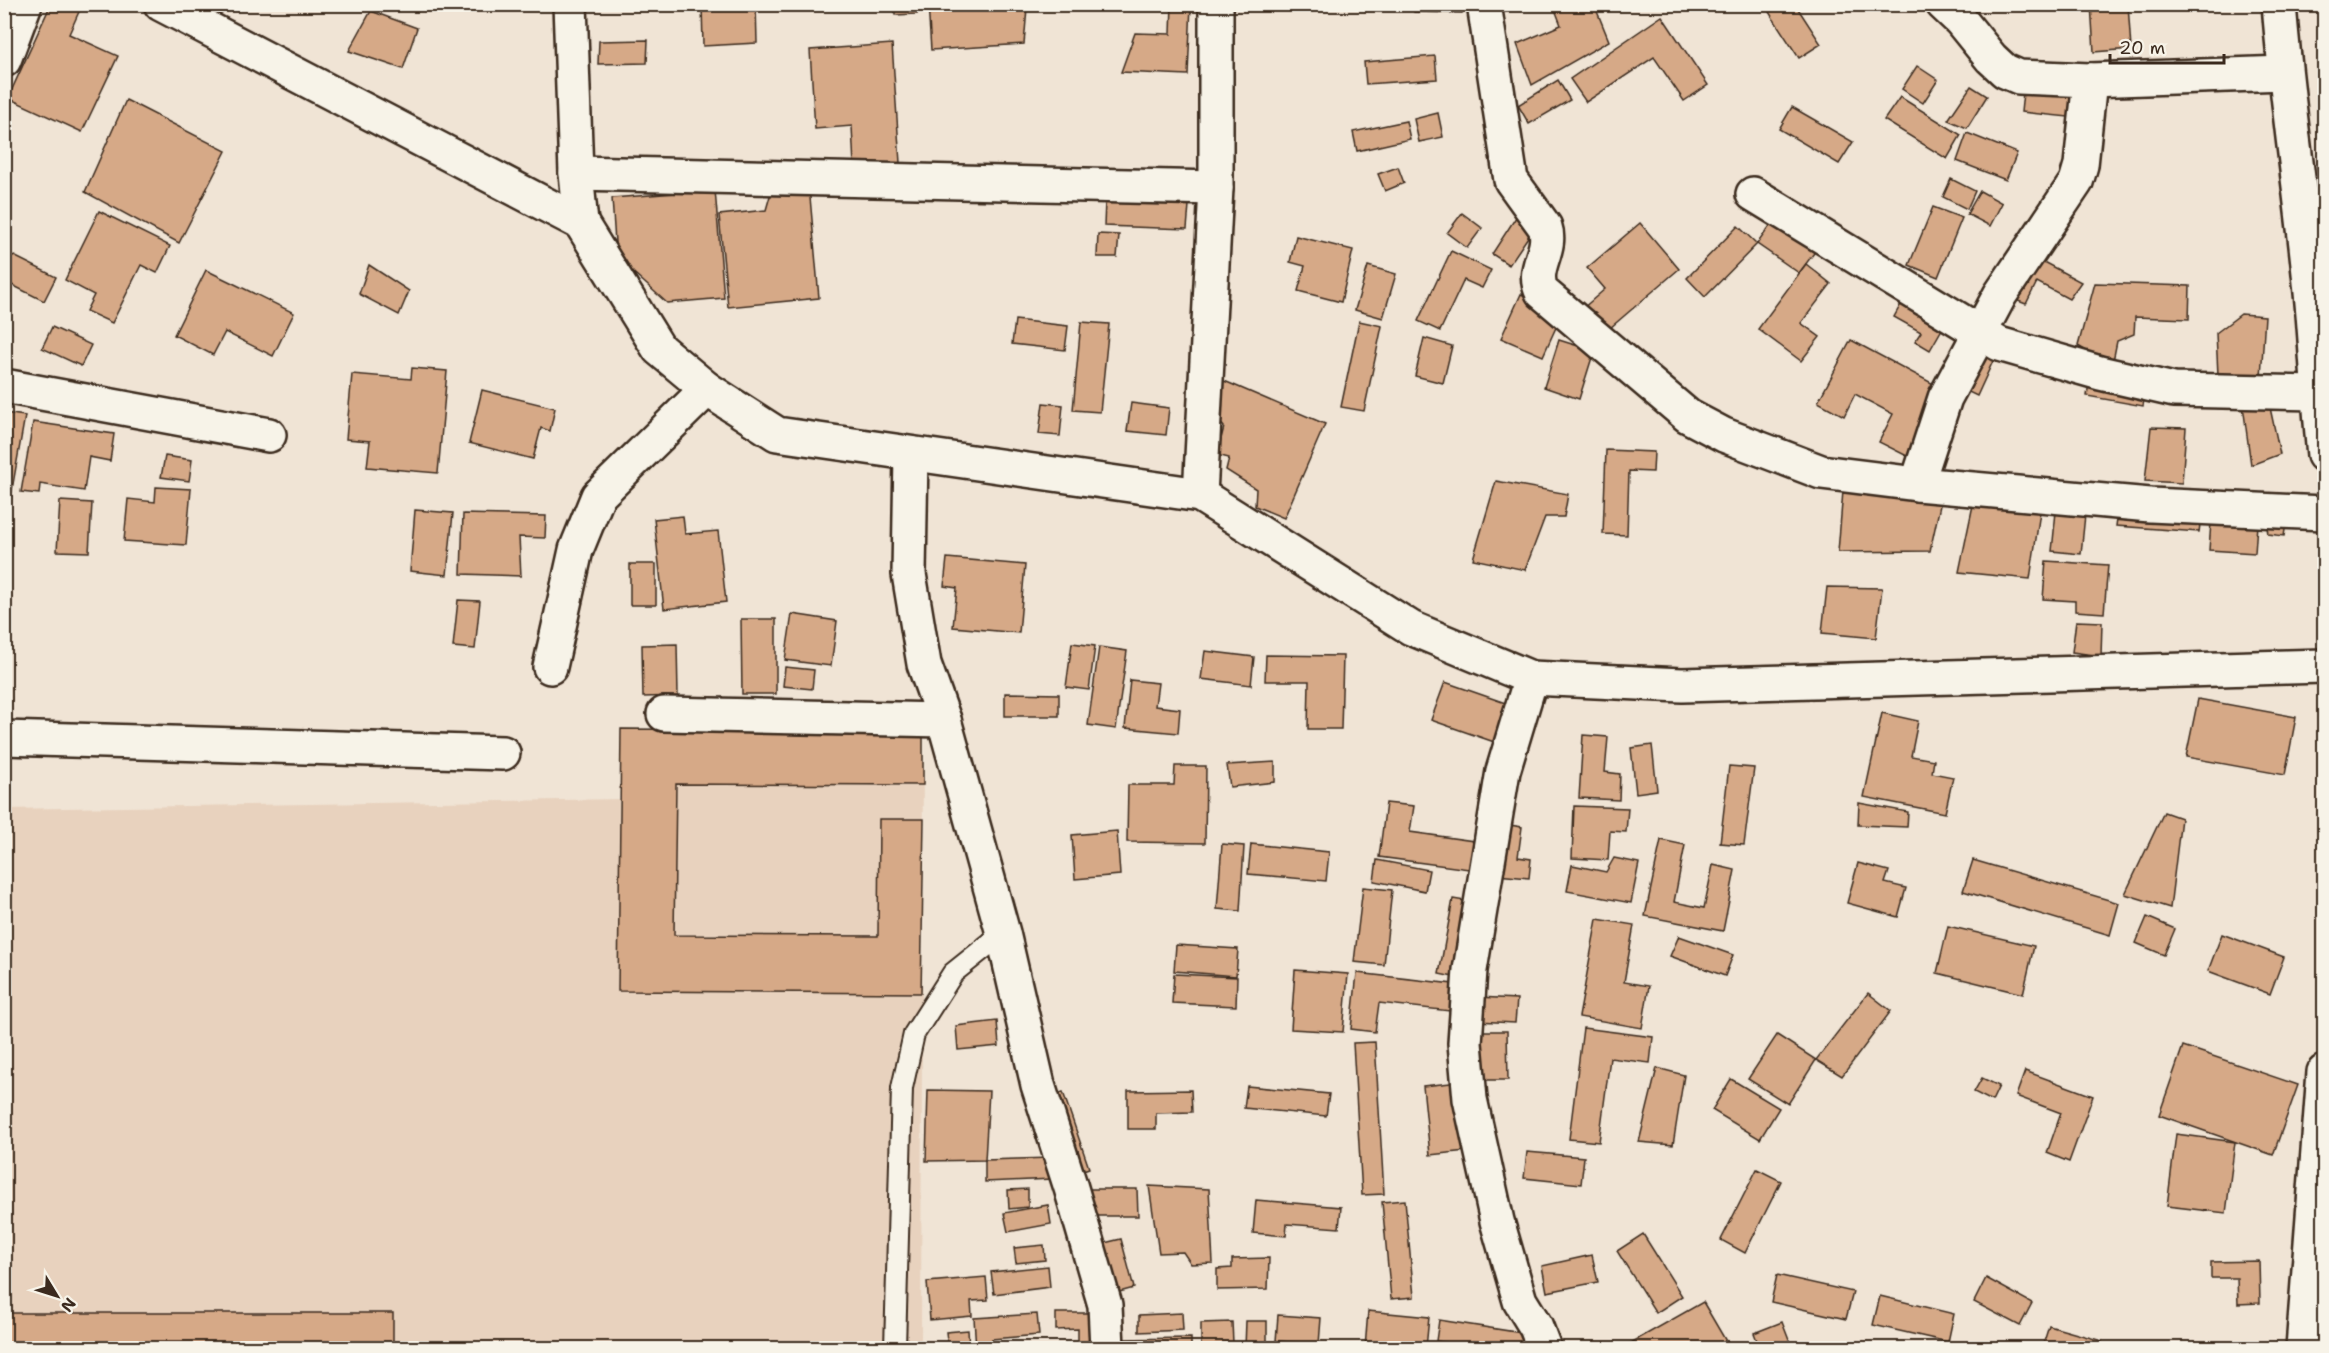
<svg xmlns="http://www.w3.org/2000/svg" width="2329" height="1353" font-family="'Shantell Sans',sans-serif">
<rect width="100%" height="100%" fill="#f0e4d5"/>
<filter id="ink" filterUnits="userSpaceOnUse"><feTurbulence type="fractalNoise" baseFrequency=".0167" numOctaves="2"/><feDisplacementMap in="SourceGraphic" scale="12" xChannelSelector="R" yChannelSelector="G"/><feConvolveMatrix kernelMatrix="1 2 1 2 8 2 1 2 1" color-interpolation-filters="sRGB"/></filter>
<g filter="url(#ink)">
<!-- built -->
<path fill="#e8d2be" d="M621,729l302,2 -2,617h-916l-1,-539 618,-10z"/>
<!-- building -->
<g fill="#d6a987" stroke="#3b2a1e" stroke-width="1.5">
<path d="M51,4l31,1 -13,29 49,22 -36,76 -74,-34z"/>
<path d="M702,4h54l1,39 -54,3z"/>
<path d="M895,4h22v10l-22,1z"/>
<path d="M928,4h85l14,4 -3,36 -93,6z"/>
<path d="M1172,4h19l-3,71 -67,-3 14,-39 36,1z"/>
<path d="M1414,4h49l-1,9 -48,-1z"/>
<path d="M1553,4h41l15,37 -77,44 -15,-41 44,-19z"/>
<path d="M1780,4h15l26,40 -22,14 -30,-46z"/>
<path d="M2091,4h37l3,45 -37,3z"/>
<path d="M371,11l46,17 -14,41 -54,-18z"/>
<path d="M1662,16l46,69 -24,16 -30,-44 -68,45 -16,-23z"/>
<path d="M648,40l-1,23 -49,1 1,-23z"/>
<path d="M892,44l8,119 -46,3 -2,-40 -37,3 -5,-79z"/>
<path d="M1435,56l2,23 -71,5 -2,-22z"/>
<path d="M1917,66l21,14 -15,23 -21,-14z"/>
<path d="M1558,80l12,20 -41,24 -11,-19z"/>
<path d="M2024,83l58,5 -4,30 -57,-6z"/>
<path d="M1971,86l16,10 -20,32 -19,-8z"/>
<path d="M1900,97l61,38 -14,24 -63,-39z"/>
<path d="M126,100l100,51 -47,92 -94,-51z"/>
<path d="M1792,107l61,35 -14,22 -60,-35z"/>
<path d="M1438,113l5,24 -24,5 -5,-23z"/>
<path d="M1406,121l4,18 -53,12 -4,-19z"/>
<path d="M1967,133l50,20 -11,27 -49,-19z"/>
<path d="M1398,167l6,16 -19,8 -7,-17z"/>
<path d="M1951,179l24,12 -8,18 -24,-12z"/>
<path d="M809,186l10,112 -91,9 -9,-92 47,-5 6,-21z"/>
<path d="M715,190l9,108 -57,5 -51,-46 -4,-59z"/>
<path d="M1980,191l22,12 -12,23 -23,-12z"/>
<path d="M1105,201l84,4 -2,24 -83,-3z"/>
<path d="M1933,207l29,11 -24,59 -29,-12z"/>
<path d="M99,211l71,35 -13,27 -16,-8 -29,58 -26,-12 8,-16 -29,-15z"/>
<path d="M1520,211l18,11 -29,43 -17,-11z"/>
<path d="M1462,213l20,15 -15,20 -20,-15z"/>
<path d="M1777,216l43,29 -21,28 -42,-29z"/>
<path d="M1640,223l39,46 -76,65 -21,-25 23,-20 -18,-21z"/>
<path d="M1738,226l19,18 -52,53 -18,-19z"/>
<path d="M1098,234l21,1 -2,22h-20z"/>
<path d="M1296,236l57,14 -12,52 -43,-11 7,-25 -15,-4z"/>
<path d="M4,251l52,26 -12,24 -40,-20z"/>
<path d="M1451,251l40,19 -9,18 -18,-8 -24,51 -22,-10z"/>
<path d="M2036,258l45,24 -12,17 -32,-17 -11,22 -21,-8z"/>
<path d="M1806,264l25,20 -30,39 19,14 -19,24 -43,-32z"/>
<path d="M369,265l40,26 -10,24 -40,-21z"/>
<path d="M1368,266l28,8 -13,44 -28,-8z"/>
<path d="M206,270l88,43 -21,43 -48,-24 -12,23 -39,-20z"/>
<path d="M2095,283l95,3 -1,33 -54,-2 -1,17 -17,7 -5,25 -34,-20z"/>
<path d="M1521,294l42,18 -20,44 -42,-18z"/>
<path d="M1905,297l41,25 -16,28 -15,-9 6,-9 -27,-15z"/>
<path d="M2241,314l24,2 -4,61 -43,-2 -2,-42z"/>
<path d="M1015,320l53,6 -3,24 -53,-6z"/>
<path d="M1359,321l23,5 -18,85 -23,-4z"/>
<path d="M1081,322l28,2 -9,88 -27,-2z"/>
<path d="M52,327l39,18 -10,21 -39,-18z"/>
<path d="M1424,338l28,8 -9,37 -28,-7z"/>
<path d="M1559,340l35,11 -15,48 -35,-12z"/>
<path d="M1851,340l92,49 -36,67 -28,-14 14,-28 -38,-20 -11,22 -26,-14z"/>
<path d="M1981,342l17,8 -21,46 -17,-8z"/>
<path d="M412,368l35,3 -9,102 -71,-6 3,-26 -24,-2 6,-65 59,5z"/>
<path d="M2090,376l56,11 -3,19 -56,-10z"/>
<path d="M1222,380l103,44 -41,94 -29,-12 1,-17 -30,-19 3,-12 -12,-3 7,-28 -15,-19z"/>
<path d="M482,390l73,18 -5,23 -9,-3 -8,31 -64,-16z"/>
<path d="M2242,398l27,5 11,51 -29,11z"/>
<path d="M1043,403l20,2 -3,31 -21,-2z"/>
<path d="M1131,403l38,5 -3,27 -39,-4z"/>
<path d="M4,413l21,3 -15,85 -6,-1z"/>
<path d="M33,422l81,12 -4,27 -21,-4 -5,34 -44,-7 -1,10 -18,-2z"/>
<path d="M2151,427l35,1 -4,55 -37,-2z"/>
<path d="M1606,450l48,2 -1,20 -24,-1 -2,64 -24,-1z"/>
<path d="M165,456l27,4 -3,21 -28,-4z"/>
<path d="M1496,481l72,13 -4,23h-19l-20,53 -52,-11z"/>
<path d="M156,487l35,2 -5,56 -62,-4 4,-42 27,3z"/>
<path d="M1843,491l99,5 -12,55 -92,1z"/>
<path d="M60,501l32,2 -3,49 -32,-1z"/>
<path d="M2057,502l29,3 -5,49 -29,-3z"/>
<path d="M1973,505h68l-11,74 -71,-7z"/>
<path d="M415,510l38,3 -6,62 -37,-4z"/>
<path d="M2118,511l83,6 -2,15 -83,-6z"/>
<path d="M463,514l83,2 -1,22 -26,-1 2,39 -60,-2z"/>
<path d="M2265,514l22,3 -3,19 -16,-2z"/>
<path d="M683,516l2,18 33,-3 8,71 -62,7 -10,-90z"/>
<path d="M2211,522l46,2 -2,29 -46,-3z"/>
<path d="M947,558l78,7 -6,68 -66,-6 4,-39 -13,-2z"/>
<path d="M2046,561l62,4 -4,48 -29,-2v-10l-32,-2z"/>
<rect x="630" y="564" width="26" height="41"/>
<path d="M1827,587l55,1 -6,50 -54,-5z"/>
<path d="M458,600l22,1 -5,48 -22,-2z"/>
<path d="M792,614l45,7 -6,45 -46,-6z"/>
<path d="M741,619h35v75h-34z"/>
<path d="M2076,621l26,1 -1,34 -29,-4z"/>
<path d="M1072,643l23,3 -6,44 -23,-3z"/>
<path d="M677,644l1,52 -35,1 -1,-52z"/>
<path d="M1099,647l28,4 -11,78 -28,-4z"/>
<path d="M1205,651l49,6 -3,28 -50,-6z"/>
<path d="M1266,655l77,1 -2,73h-33l1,-48h-44z"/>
<path d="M785,667l29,3 -2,19 -29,-3z"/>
<path d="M1130,680l28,3 -3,23 25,3 -2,24 -53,-5z"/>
<path d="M1445,682l69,24 -14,38 -69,-24z"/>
<path d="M1005,693l54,1v22h-54z"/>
<path d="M2198,699l98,18 -11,58 -99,-18z"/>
<path d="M1882,713l36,8 -7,35 23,4 -2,13 21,4 -8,36 -81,-16z"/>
<path d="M621,729l302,2v54l-247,-1 -2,151 204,1 1,-117h45l-3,174 -303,-2z"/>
<path d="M1583,735l25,2 -3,35 15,2 -1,26 -40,-2z"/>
<path d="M1652,745l5,45 -21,3 -5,-45z"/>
<path d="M1275,762v20l-45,5 -3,-22z"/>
<path d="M1175,766h31l-1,77 -78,-1 1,-57h46z"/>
<path d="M1729,766l25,2 -10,77 -24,-2z"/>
<path d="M1386,803l28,3 -4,26 78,11 -4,28 -105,-14z"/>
<path d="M1859,803l49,9 -1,15 -49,-2z"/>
<path d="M1574,806l54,2 -2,24 -16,-1 -2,29 -36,-2z"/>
<path d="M2164,812l17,6 -11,90 -45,-14z"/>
<path d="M1503,824l19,3 -4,30 13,2 -2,19 -32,-3z"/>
<path d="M1117,831l3,44 -45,4 -3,-44z"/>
<path d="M1661,840l24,5 -11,57 30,6 9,-43 22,5 -12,61 -78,-15z"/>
<path d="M1222,844l22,2 -4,65 -23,-2z"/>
<path d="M1251,844l78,8 -3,29 -78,-7z"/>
<path d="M1614,858l25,5 -8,40 -64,-12 5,-26 34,7z"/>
<path d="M1377,860l52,10 -4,21 -51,-10z"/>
<path d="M1973,860l146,43 -9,32 -147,-44z"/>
<path d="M1858,863l31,8 -4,12 21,5 -8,29 -51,-14z"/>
<path d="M1363,887l29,3 -8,75 -30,-3z"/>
<path d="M1453,899l24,4 -14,76 -24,-5z"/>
<path d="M2147,917l28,12 -11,26 -28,-12z"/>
<path d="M1597,919l37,6 -10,57 25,4 -7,42 -63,-11z"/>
<path d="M1948,926l86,20 -11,48 -86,-21z"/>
<path d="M2222,934l62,23 -14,37 -62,-23z"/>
<path d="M1679,936l54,19 -8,21 -55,-20z"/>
<path d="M1176,945l62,4 -2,27 -62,-5z"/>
<path d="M1295,970l53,4 -5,58 -52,-3z"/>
<path d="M1357,973l105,12 -3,27 -80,-9 -4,29 -24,-3z"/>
<path d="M1174,974l63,3 -1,29 -64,-3z"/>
<path d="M1868,993l23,18 -49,65 -26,-16z"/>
<path d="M1478,997l39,2 -2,24 -38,-2z"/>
<path d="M997,1021l2,25 -41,4 -2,-24z"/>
<path d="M1583,1028l70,9 -3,26 -40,-5 -11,84 -30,-3z"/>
<path d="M1482,1031h25l1,49h-26z"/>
<path d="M1777,1035l39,25 -28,44 -40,-25z"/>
<path d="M1375,1042l9,152 -22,1 -9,-152z"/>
<path d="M2183,1046l115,39 -25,70 -114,-40z"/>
<path d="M1657,1068l27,7 -11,70 -34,-3z"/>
<path d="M2025,1071l68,25 -24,66 -22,-9 14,-40 -45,-17z"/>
<path d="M1982,1078l17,8 -7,15 -18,-9z"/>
<path d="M1731,1079l48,29 -19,31 -48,-29z"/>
<path d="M1460,1082l6,69 -36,4 -7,-69z"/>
<path d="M1247,1086l82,8 -3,22 -82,-8z"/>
<path d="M928,1090l61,1 -4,69 -59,1z"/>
<path d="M1191,1090l1,22 -36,1v16h-28v-38z"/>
<path d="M1063,1092l26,76 -15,5 -25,-76z"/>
<path d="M2176,1134l59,8 -9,71 -59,-7z"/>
<path d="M1527,1152l57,5 -3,27 -57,-6z"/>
<path d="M1051,1158l1,21 -67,3v-22z"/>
<path d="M1757,1169l24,12 -36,72 -24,-13z"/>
<path d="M1149,1186l60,3 4,74 -22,1 -8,-12 -24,1z"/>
<path d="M1028,1189v18l-19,2 -1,-19z"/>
<path d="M1085,1189h52l1,27h-53z"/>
<path d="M1256,1200l85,7 -2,21 -52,-4 -1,12 -33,-3z"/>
<path d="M1405,1200l9,97 -23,2 -9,-97z"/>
<path d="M1048,1205l3,19 -43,8 -4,-19z"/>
<path d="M1643,1234l39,62 -26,17 -39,-62z"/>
<path d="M1121,1239l13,49 -22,6 -12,-50z"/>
<path d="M1044,1245l1,15 -29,3 -2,-15z"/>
<path d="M1592,1255l6,27 -51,10 -5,-26z"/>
<path d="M1269,1258l-1,31 -51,1v-21l15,-1v-9z"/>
<path d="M2259,1261l1,42 -22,1 -1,-26h-26v-16z"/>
<path d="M1048,1266l2,21 -56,7 -3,-22z"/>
<path d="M1777,1275l76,17 -7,27 -75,-17z"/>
<path d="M986,1277l2,23 -17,1 1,15 -42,4 -3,-38z"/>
<path d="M1986,1278l46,25 -12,23 -46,-24z"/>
<path d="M1880,1296l74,18 -6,28 -75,-17z"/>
<path d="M1703,1302l27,46h-108z"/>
<path d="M1368,1311l61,6 -3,31h-61z"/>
<rect x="4" y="1313" width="389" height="35"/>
<path d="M1056,1313h40v35h-18v-19l-22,1z"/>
<path d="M1182,1313l1,17 -44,2v-17z"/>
<path d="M1037,1314l2,21 -47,4 1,9h-17l-2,-30z"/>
<path d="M1278,1315l43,3 -2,26 -43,-3z"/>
<path d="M1439,1320l89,14 -2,14h-45l-45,-7z"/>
<path d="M1246,1321h21v27h-22z"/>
<path d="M1232,1322l1,21h-9v5h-23v-25z"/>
<path d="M1782,1322l10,26h-32l-6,-15z"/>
<path d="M2049,1326l53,15 -2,7h-58z"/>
<path d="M968,1330l1,18h-21l-2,-16z"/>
<path d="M1191,1338v10h-73v-9z"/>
</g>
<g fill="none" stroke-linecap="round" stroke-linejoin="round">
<defs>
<path id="lane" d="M895,1348l7,-260 12,-54 39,-61 50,-40"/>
<g id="street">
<path d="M1484,4l27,176 34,47c8,24 -15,41 -3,65l146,124 36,19 97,37 96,12 233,21 174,8"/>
<path d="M1943,4l18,17 30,37 14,13 14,6 71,3 194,-7"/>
<path d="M4,60l21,-56"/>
<path d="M576,173l640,15"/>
<path d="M1753,194l246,150 101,29 74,17 144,3"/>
<path d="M4,386l265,49"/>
<path d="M911,454l-2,120 15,90 20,56 59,213 35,152 33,103 34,117 2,43"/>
<path d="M1917,484l28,-86 55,-103 76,-113 5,-17 9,-85"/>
<path d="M1200,495l16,-307v-184"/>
<path d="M550,667l26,-117 22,-54 109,-107"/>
<path d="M1531,678l-28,93 -33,199 -5,73 5,56 27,122 23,80 16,26 8,21"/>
<path d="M664,714l280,6"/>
<path d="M4,738l499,15"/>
</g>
<g id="secondary">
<path d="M161,4l420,219 78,126 48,40 70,45 423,61 211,133 120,50 151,7 642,-19"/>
<path d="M570,4l6,169 5,50"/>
<path d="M2279,4c8,104 25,206 34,310 4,47 6,94 11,141"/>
<path d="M2303,1348l21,-276"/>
</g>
</defs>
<!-- lane casing -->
<use href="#lane" stroke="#3b2a1e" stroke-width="24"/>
<!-- street casing -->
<use href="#street" stroke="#3b2a1e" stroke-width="38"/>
<!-- secondary casing -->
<use href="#secondary" stroke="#3b2a1e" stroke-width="38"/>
<!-- lane -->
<use href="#lane" stroke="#f7f3e8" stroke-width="20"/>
<!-- street -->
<use href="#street" stroke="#f7f3e8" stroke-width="33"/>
<!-- secondary -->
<use href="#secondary" stroke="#f7f3e8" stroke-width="33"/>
</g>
</g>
<!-- margin -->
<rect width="2329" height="1353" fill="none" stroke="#f7f3e8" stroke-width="24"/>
<rect x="12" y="12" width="2305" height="1329" fill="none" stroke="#3b2a1e" stroke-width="2" filter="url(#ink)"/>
<!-- north arrow -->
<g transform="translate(57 1296) rotate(128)" stroke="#f7f3e8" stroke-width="4.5" paint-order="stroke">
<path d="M0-4.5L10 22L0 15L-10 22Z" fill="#3b2a1e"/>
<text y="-9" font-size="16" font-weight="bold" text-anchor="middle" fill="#3b2a1e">N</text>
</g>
<!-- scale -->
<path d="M2110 54v9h114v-9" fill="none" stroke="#3b2a1e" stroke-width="3"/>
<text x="2119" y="54" font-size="18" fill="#3b2a1e" stroke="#f7f3e8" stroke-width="4.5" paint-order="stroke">20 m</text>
</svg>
